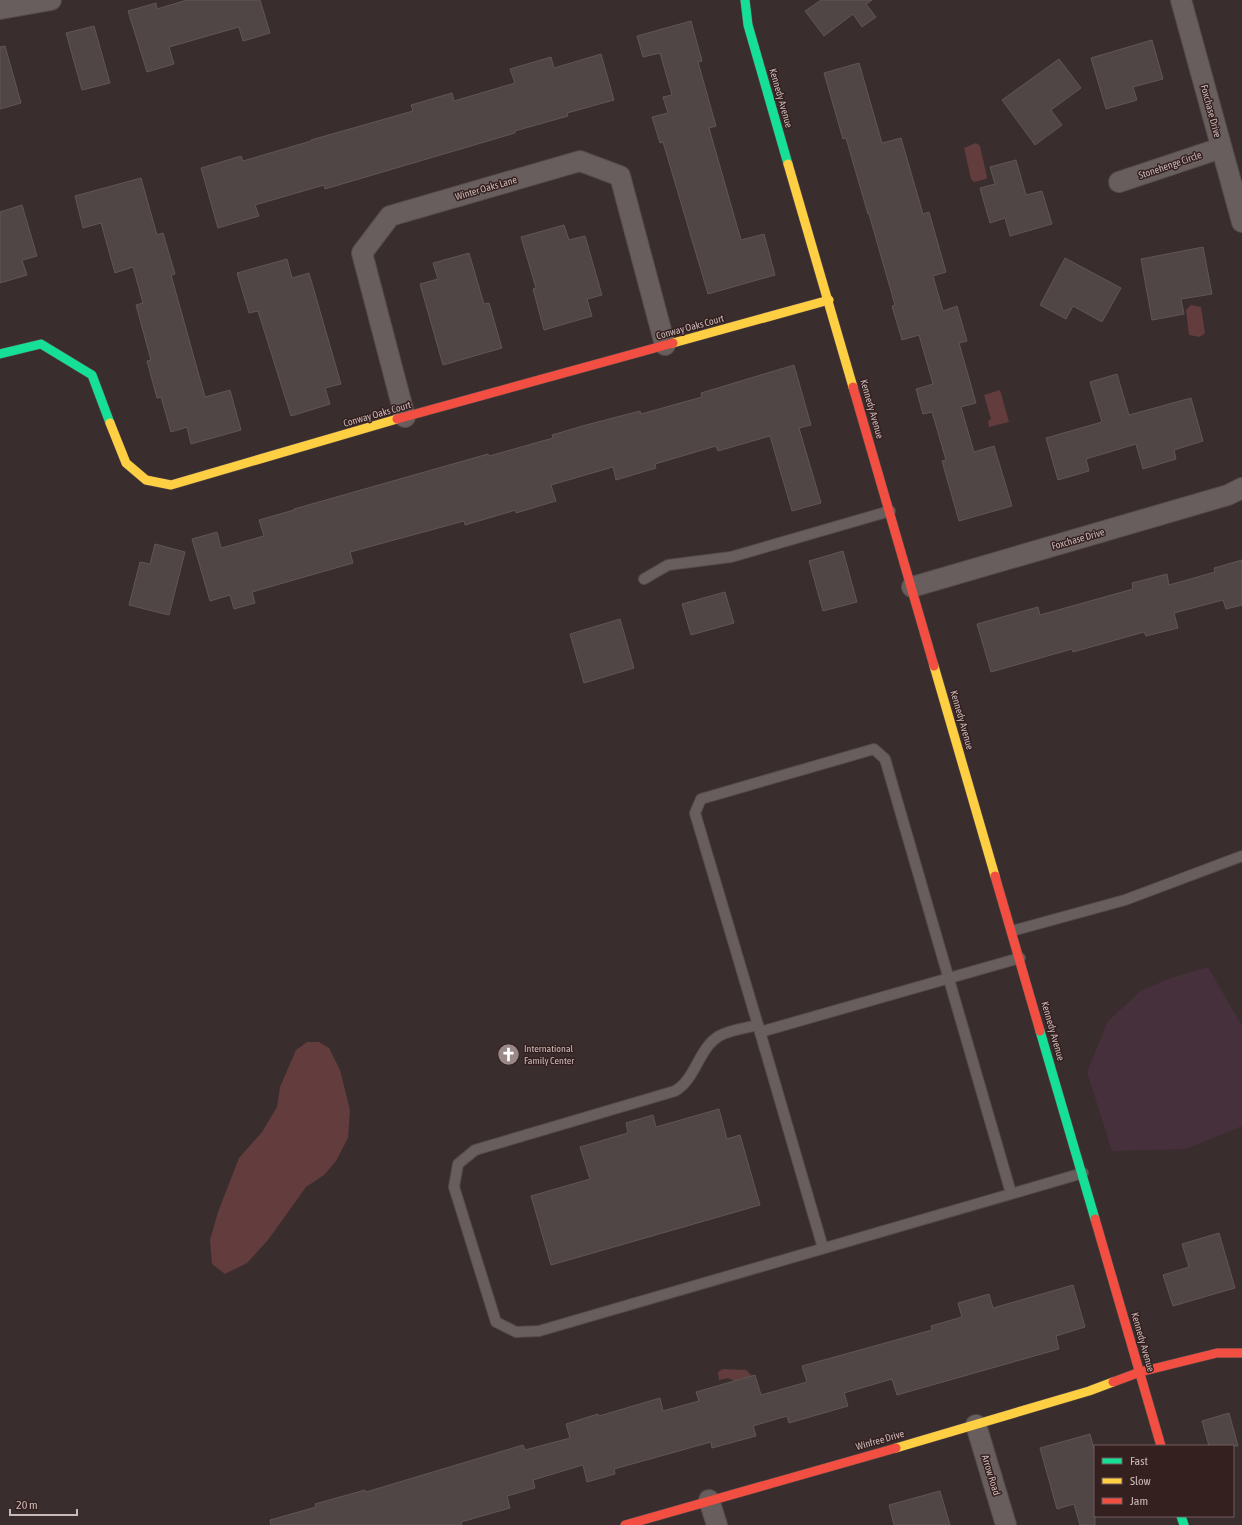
<svg xmlns="http://www.w3.org/2000/svg" width="1242" height="1525" font-family="'Asap Condensed',sans-serif">
<rect width="100%" height="100%" fill="#3a2d2d"/>
<!-- green -->
<path fill="#46303c" d="M1208,967l34,59v100l-56,23 -74,2 -25,-79 21,-51 34,-31 29,-12z"/>
<!-- water -->
<g fill="#633c3d">
<path d="M976,143l4,3 7,31 -1,2 -12,3 -3,-3 -7,-31z"/>
<path d="M1191,305l10,2 4,26 -5,4 -11,-2 -3,-25z"/>
<path d="M1000,390l9,32 -20,5 -1,-6 3,-2 -7,-24z"/>
<path d="M307,1042h12l10,6 11,22 10,40 -2,28 -12,23 -12,14 -18,12 -38,53 -21,23 -22,11 -13,-10 -2,-24 8,-28 21,-54 23,-26 15,-25 3,-20 16,-37z"/>
<path d="M723,1369l23,1 5,5v4l-17,2 -6,-3 -9,2 -1,-8z"/>
</g>
<!-- building -->
<g fill="#514646" stroke="#615655">
<path d="M187,0h73l10,33 -27,8 -4,-14 -70,20 5,17 -27,8 -19,-61 28,-8 1,6z"/>
<path d="M821,0h51l-6,4 10,13 -14,10 -9,-13 -29,22 -19,-25z"/>
<path d="M691,21l11,40 -4,1 18,64 -7,2 32,112 23,-6 11,41 -67,19 -45,-152 -3,1 -8,-26 16,-4 -5,-16 9,-2 -12,-42 -17,4 -6,-21z"/>
<path d="M94,26l16,57 -28,7 -16,-57z"/>
<path d="M1152,40l11,39 -30,8 4,13 -31,9 -15,-51z"/>
<path d="M5,46l16,57 -21,6v-62z"/>
<path d="M601,54l13,46 -47,13 1,3 -53,15v2l-190,56 -1,-4 -69,20 4,11 -41,12 -17,-60 40,-12 2,5 68,-20v-1l102,-29 -2,-6 41,-12 2,8 61,-18 -5,-14 41,-12 3,11z"/>
<path d="M1059,59l22,29 -30,22 11,15 -27,20 -33,-45z"/>
<path d="M859,63l23,80 19,-5 22,76 6,-2 17,60 -13,4 10,35 14,-5 10,35 -8,2 17,60 -15,4 13,45 20,-6 18,60 -53,15 -17,-60 4,-1 -14,-48 -9,2 -7,-25 17,-5 -14,-49 -17,5 -10,-34 3,-1 -26,-91h-1l-22,-76 -3,1 -19,-66z"/>
<path d="M1016,160l10,35 16,-4 10,33 -42,12 -5,-18 -15,5 -10,-35 15,-4 -5,-17z"/>
<path d="M141,178l16,57 6,-2 12,41 -4,1 34,122 25,-7 11,40 -50,14 -4,-17 -16,5 -10,-35 -4,1 -10,-37 4,-1 -15,-55 7,-2 -10,-36 -18,6 -14,-50 -18,5 -8,-32z"/>
<path d="M22,205l15,51 -15,4 5,15 -27,8v-71z"/>
<path d="M564,225l5,15 16,-4 17,59 -15,4 5,17 -48,14 -11,-41 3,-1 -15,-51z"/>
<path d="M1203,247l9,47 -31,5 3,15 -32,6 -11,-61z"/>
<path d="M469,253l15,51 5,-1 13,45 -59,17 -23,-81 18,-5 -5,-16z"/>
<path d="M1065,258l56,30 -19,34 -29,-16 -7,13 -26,-14z"/>
<path d="M287,259l5,19 17,-5 32,111 -16,4 5,16 -39,12 -33,-105 -9,2 -12,-40z"/>
<path d="M794,365l17,60 -12,3 22,75 -29,8 -22,-75 -52,15 -2,-5 -61,18 1,4 -40,12 -3,-13 -62,18 5,16 -40,12v-3l-51,15 -1,-4 -114,31 3,11 -101,29 3,11 -21,6 -4,-14 -20,6 -18,-62 25,-7 4,16 43,-12 -5,-16 35,-10v-1l194,-55 1,2 64,-18 -1,-3 34,-10 54,-14 1,3 61,-17 -1,-4z"/>
<path d="M1117,374l12,41 62,-17 12,43 -29,9 2,9 -33,10 -7,-25 -50,15 3,12 -31,9 -12,-42 56,-16 -12,-40z"/>
<path d="M155,544l30,8 -16,63 -40,-10 11,-43 10,2z"/>
<path d="M843,551l14,51 -34,9 -14,-50z"/>
<path d="M1242,560v45l-16,4 -3,-9 -49,13 4,15 -32,8 -2,-4 -71,20 -1,-3 -81,23 -14,-48 61,-17 2,8 93,-26 -1,-6 35,-9 2,11 46,-13 -1,-4z"/>
<path d="M725,592l9,31 -43,12 -9,-31z"/>
<path d="M620,619l14,49 -50,15 -14,-49z"/>
<path d="M719,1109l8,30 13,-4 20,70 -209,60 -20,-69 59,-17 -10,-32 48,-14 -2,-10 27,-8 3,12z"/>
<path d="M1219,1233l16,55 -62,18 -10,-31 26,-8 -7,-23z"/>
<path d="M1073,1285l12,42 -29,9 3,13 -162,46 -5,-16 -48,14 4,13 -59,17 -2,-7 -34,10 3,10 -44,12 -1,-6 -97,27 1,5 -28,8 -4,-17 -50,15 2,8 -28,8 3,12 -49,14 1,3h-191l-1,-5 46,-13 -1,-3 50,-14 1,2 157,-47 2,5 45,-12 -4,-14 32,-10 1,2 61,-18 3,13 36,-10 -3,-9 59,-17 6,20 46,-13 -5,-16 130,-36 -1,-4 31,-9 -4,-14 31,-9 4,14z"/>
<path d="M1229,1413l9,33h-29l-7,-25z"/>
<path d="M1090,1434l5,19v72h-15l-6,-21 -17,5 -17,-61z"/>
<path d="M940,1491l10,34h-56l-5,-20z"/>
</g>
<g fill="none" stroke-linecap="round" stroke-linejoin="round">
<defs>
<g id="lane">
<path d="M644,579l24,-14 63,-8 159,-46"/>
<path d="M1012,931l113,-31 117,-44"/>
<path d="M758,1025c-12,3 -29,5 -39,11 -21,13 -23,43 -44,55l-200,59 -17,14 -4,23 42,135 20,10 23,-1 544,-158"/>
<path d="M760,1032l-65,-219 6,-14 173,-50 11,10 126,434"/>
<path d="M823,1248l-63,-216 260,-74"/>
</g>
<g id="street">
<path d="M1181,0l61,222"/>
<path d="M0,9l51,-9"/>
<path d="M1119,182l102,-34"/>
<path d="M405,417l-43,-164 28,-37 190,-55 40,15 45,169"/>
<path d="M912,587l316,-92 14,-7"/>
<path d="M976,1425l30,100"/>
<path d="M709,1500l8,25"/>
</g>
<g id="fast">
<path d="M745,0l3,25 40,139"/>
<path d="M0,354l41,-10 51,31 18,48"/>
<path d="M1040,1031l55,188"/>
<path d="M1181,1516l3,9"/>
</g>
<g id="slow">
<path d="M788,164l65,223"/>
<path d="M673,343l156,-43"/>
<path d="M110,423l16,40 20,17 25,5 226,-66"/>
<path d="M934,666l61,210"/>
<path d="M896,1448l193,-57 24,-9"/>
</g>
<g id="jam">
<path d="M853,387l81,279"/>
<path d="M397,419l276,-76"/>
<path d="M995,876l45,155"/>
<path d="M1095,1219l66,227"/>
<path d="M1113,1382l27,-10 77,-19h25"/>
<path d="M625,1525l271,-77"/>
</g>
</defs>
<!-- lane casing -->
<use href="#lane" stroke="#544b4b" stroke-width="12"/>
<!-- street casing -->
<use href="#street" stroke="#544b4b" stroke-width="22"/>
<!-- fast casing -->
<use href="#fast" stroke="#574b4b" stroke-width="10"/>
<!-- slow casing -->
<use href="#slow" stroke="#574b4b" stroke-width="10"/>
<!-- jam casing -->
<use href="#jam" stroke="#574b4b" stroke-width="10"/>
<!-- lane -->
<use href="#lane" stroke="#685e5d" stroke-width="10"/>
<!-- street -->
<use href="#street" stroke="#685e5d" stroke-width="20"/>
<!-- fast -->
<use href="#fast" stroke="#16e098" stroke-width="9"/>
<!-- slow -->
<use href="#slow" stroke="#ffcf43" stroke-width="9"/>
<!-- jam -->
<use href="#jam" stroke="#f24e42" stroke-width="9"/>
</g>
<!-- icons -->
<defs>
<symbol id="church-disc" viewBox="-11 -11 22 22"><circle r="9.5" fill="#988887" stroke="#352020"/><path d="M-1.2-6h2.4v3.5h3.3v2.4h-3.3V6h-2.4V-.1h-3.3v-2.4h3.3Z" fill="#fff"/></symbol>
</defs>
<g fill-rule="evenodd">
<use href="#church-disc" x="496" y="1042" width="25" height="25"/>
</g>
<g text-anchor="middle" dominant-baseline="central" stroke-width="3" stroke-linejoin="round" paint-order="stroke">
<!-- street labels -->
<g font-size="10" fill="#cab9b8" stroke="#352020">
<text transform="translate(781 98) rotate(74)">Kennedy Avenue</text>
<text transform="translate(1211 111) rotate(75)">Foxchase Drive</text>
<text transform="translate(1170 165) rotate(-19)">Stonehenge Circle</text>
<text transform="translate(486 188) rotate(-16)">Winter Oaks Lane</text>
<text transform="translate(690 327) rotate(-15)">Conway Oaks Court</text>
<text transform="translate(872 409) rotate(74)">Kennedy Avenue</text>
<text transform="translate(377 414) rotate(-16)">Conway Oaks Court</text>
<text transform="translate(1078 539) rotate(-16)">Foxchase Drive</text>
<text transform="translate(962 720) rotate(74)">Kennedy Avenue</text>
<text transform="translate(1053 1031) rotate(74)">Kennedy Avenue</text>
<text transform="translate(1143 1342) rotate(74)">Kennedy Avenue</text>
<text transform="translate(880 1440) rotate(-16)">Winfree Drive</text>
<text transform="translate(991 1475) rotate(73)">Arrow Road</text>
</g>
<!-- poi labels -->
<g font-size="10" fill="#cab9b8" stroke="#352020" text-anchor="start">
<text x="524" y="1048">International<tspan x="524" dy="12">Family Center</tspan></text>
</g>
</g>
<!-- legend -->
<rect x="1094" y="1445" width="140" height="72" fill="#352020" stroke="#715d5d"/>
<rect x="1102" y="1458" width="20" height="6" fill="#16e098" stroke="#715d5d"/>
<text x="1130" y="1465" font-size="12" fill="#cab9b8">Fast</text>
<rect x="1102" y="1478" width="20" height="6" fill="#ffcf43" stroke="#715d5d"/>
<text x="1130" y="1485" font-size="12" fill="#cab9b8">Slow</text>
<rect x="1102" y="1498" width="20" height="6" fill="#f24e42" stroke="#715d5d"/>
<text x="1130" y="1505" font-size="12" fill="#cab9b8">Jam</text>
<!-- scale -->
<path d="M10 1509v6h67v-6" fill="none" stroke="#cab9b8" stroke-width="2"/>
<text x="16" y="1509" font-size="12" fill="#cab9b8" stroke="#352020" stroke-width="3" paint-order="stroke">20 m</text>
</svg>
